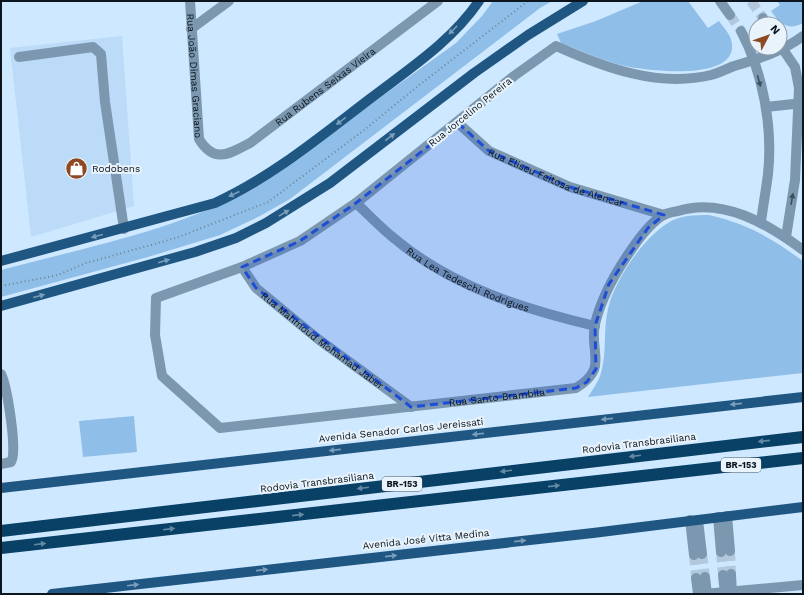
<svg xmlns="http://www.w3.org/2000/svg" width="804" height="595" font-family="'Work Sans',sans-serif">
<rect width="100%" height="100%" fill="#cee8ff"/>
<!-- built -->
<path fill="#bbdbf8" d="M122,36l12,170 -103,31 -21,-189z"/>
<!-- green -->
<g fill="#8fbfe8">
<path d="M493,1h59l-12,7 -250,191 -30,17 -40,19 -72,22 -147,40v-27c86,-23 178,-40 256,-84l199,-143 26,-27z"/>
<path d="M643,1h45l20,27 11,-7c5,7 12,14 13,23 4,37 -81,27 -102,23 -24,-5 -46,-15 -69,-24l-4,-9 39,-13z"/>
<path d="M777,1h26v22c-15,8 -23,1 -32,-12l9,-6z"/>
<path d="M709,215c39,9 62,23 94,46v112l-215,24c4,-7 11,-16 13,-24 6,-20 2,-43 7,-64 6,-28 35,-71 60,-86 12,-8 27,-8 41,-8z"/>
<path d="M134,416l3,36 -54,5 -4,-36z"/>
</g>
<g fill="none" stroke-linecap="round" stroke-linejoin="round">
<!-- minor-tunnel -->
<g stroke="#b1c8dd" stroke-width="10" stroke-dasharray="10 5" stroke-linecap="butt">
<path d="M751,1l12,17"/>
<path d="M730,15l11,16"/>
<path d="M730,551l1,23"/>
<path d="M721,552l2,23"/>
<path d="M702,554l3,23"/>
<path d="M694,555l2,23"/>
</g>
<!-- path -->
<path stroke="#718292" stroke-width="2" stroke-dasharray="1 3" stroke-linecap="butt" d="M1,286l57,-11 28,-12 90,-25 92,-36 95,-71 55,-45 110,-85"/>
<!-- minor -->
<g stroke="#7c98b0" stroke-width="10">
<path id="s1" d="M190,1l9,138c15,25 30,15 51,4l188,-142"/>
<path d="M720,1l10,14"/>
<path d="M763,18l3,6"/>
<path d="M191,29l38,-28"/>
<path d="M741,31c22,42 32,96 27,143 -2,16 -5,32 -7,48"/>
<path id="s2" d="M803,36c-20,15 -45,23 -69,30 -8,3 -15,7 -23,9 -53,13 -108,-8 -155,-29l-42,30 -158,127 -56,38 -58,26 -86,31 -1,37 7,41 58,52 356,-40c33,-20 13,-35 19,-64 6,-25 18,-47 32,-68 10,-15 21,-31 36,-41 4,-2 10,-3 15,-4 45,-14 90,13 125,39"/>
<path d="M780,45l15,22 4,21 -4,92 -9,57"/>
<path d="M19,57l74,-10 8,7 4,48 19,127"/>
<path d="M766,107l37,-4"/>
<path id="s3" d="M458,123l31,28 81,36 94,28"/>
<path id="s4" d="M356,203c13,12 25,25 39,36 57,48 129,70 200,87"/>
<path id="s5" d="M242,267l14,21 62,51 93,68"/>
<path d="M1,374c6,12 17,79 10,88l-10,2"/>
<path d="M727,516l3,35"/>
<path d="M718,517l3,35"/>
<path d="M690,520l4,35"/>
<path d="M698,520l4,34"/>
<path d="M731,574l1,20"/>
<path d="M723,575l2,19"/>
<path d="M705,577l2,17"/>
<path d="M696,578l2,16"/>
<path d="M704,594l99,-9"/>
</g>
<!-- major -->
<g stroke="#205782" stroke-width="10">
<path d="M1,261l214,-58c57,-26 106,-67 156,-105 38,-29 81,-57 108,-97"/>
<path d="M1,306l194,-54 41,-14 30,-15 64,-40 144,-110 54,-38 55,-34"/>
<path d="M1,488l802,-91"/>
<path d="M52,594l541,-61 210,-26"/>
</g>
<!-- highway -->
<g stroke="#084066" stroke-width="12">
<path d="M1,531l802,-94"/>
<path d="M1,548l802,-90"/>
</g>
</g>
<!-- one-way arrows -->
<defs><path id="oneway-solid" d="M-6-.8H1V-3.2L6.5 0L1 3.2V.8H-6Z"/></defs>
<g fill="#7a9db9">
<use href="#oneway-solid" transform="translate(453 30) rotate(135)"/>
<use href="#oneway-solid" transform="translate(341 121) rotate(143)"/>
<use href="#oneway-solid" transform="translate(390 137) rotate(-37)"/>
<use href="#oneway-solid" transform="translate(234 194) rotate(155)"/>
<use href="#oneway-solid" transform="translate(284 213) rotate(-31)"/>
<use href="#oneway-solid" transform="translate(97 236) rotate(165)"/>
<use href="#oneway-solid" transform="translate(164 261) rotate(-16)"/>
<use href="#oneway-solid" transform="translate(39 296) rotate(-15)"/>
<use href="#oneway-solid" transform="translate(736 404) rotate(174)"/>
<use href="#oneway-solid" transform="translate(607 419) rotate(174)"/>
<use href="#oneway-solid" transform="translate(478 434) rotate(174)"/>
<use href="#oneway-solid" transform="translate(335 450) rotate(174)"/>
<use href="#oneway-solid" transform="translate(520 541) rotate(-6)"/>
<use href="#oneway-solid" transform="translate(391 556) rotate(-6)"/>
<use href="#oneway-solid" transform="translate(262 570) rotate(-6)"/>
<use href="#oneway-solid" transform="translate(133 585) rotate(-7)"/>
</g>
<g fill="#3e505f">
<use href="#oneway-solid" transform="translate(759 81) rotate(75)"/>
<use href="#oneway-solid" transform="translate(792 199) rotate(-80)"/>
</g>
<g fill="#6288a2">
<use href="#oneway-solid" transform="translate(764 441) rotate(174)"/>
<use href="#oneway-solid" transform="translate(635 456) rotate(173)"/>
<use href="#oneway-solid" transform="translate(506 471) rotate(173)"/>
<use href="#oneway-solid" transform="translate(554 486) rotate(-6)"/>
<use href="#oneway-solid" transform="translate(363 488) rotate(173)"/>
<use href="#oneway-solid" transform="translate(298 515) rotate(-6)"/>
<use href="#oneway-solid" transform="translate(169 529) rotate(-7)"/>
<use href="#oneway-solid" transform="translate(40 544) rotate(-7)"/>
</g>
<!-- marked area -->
<path fill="#1d4ed8" fill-opacity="0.2" stroke="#1d4ed8" stroke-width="3" stroke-dasharray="8 5" stroke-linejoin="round" d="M458,123l31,28 81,36 94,28 -16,13 -39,56 -14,42 1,43 -9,13 -11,6 -165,19 -155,-119 -14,-21 58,-26 56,-38z"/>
<!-- icons -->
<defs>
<symbol id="shop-disc" viewBox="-11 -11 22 22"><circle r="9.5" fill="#8e4822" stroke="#e8f3fc"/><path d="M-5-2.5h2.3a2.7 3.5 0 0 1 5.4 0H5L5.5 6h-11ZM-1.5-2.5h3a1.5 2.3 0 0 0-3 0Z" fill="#fff"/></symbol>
</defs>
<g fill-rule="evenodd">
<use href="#shop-disc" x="64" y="156" width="25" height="25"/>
</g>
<g text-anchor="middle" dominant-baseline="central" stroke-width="4" stroke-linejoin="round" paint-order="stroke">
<!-- shield labels -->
<g fill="#e8f3fc" stroke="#4e5860" stroke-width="1">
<rect x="721" y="458" width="40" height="14" rx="3"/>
<rect x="382" y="477" width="40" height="14" rx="3"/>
</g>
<g font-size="9" font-weight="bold" fill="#0c151d">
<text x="741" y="465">BR-153</text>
<text x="402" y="484">BR-153</text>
</g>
<!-- street labels -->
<g font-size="10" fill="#0c151d" stroke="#e8f3fc">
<text stroke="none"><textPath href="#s1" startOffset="75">Rua João Dimas Graciano</textPath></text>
<text stroke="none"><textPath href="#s1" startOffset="292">Rua Rubens Seixas Vieira</textPath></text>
<text transform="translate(470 112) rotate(-39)">Rua Jorcelino Pereira</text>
<text stroke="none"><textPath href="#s3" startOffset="114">Rua Eliseu Feitosa de Alencar</textPath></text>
<text stroke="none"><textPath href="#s4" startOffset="137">Rua Lea Tedeschi Rodrigues</textPath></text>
<text stroke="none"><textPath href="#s5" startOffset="110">Rua Mahmoud Mohamad Jaber</textPath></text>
<text stroke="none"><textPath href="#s2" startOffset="1173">Rua Santo Brambila</textPath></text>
<text transform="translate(401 430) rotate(-6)">Avenida Senador Carlos Jereissati</text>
<text transform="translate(639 443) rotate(-7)">Rodovia Transbrasiliana</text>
<text transform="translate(317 482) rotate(-7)">Rodovia Transbrasiliana</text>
<text transform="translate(426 539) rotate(-6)">Avenida José Vitta Medina</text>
</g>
<!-- poi labels -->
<g font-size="10" fill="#0c151d" stroke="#e8f3fc" text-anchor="start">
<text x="92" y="168">Rodobens</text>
</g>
</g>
<!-- border -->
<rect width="804" height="595" fill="none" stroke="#0c151d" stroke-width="4"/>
<!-- north arrow -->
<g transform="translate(768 36) rotate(49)"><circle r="19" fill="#e8f3fc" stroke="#909aa3"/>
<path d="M0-3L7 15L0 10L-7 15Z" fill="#8e4822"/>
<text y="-6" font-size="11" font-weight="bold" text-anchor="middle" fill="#0c151d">N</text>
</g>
</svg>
